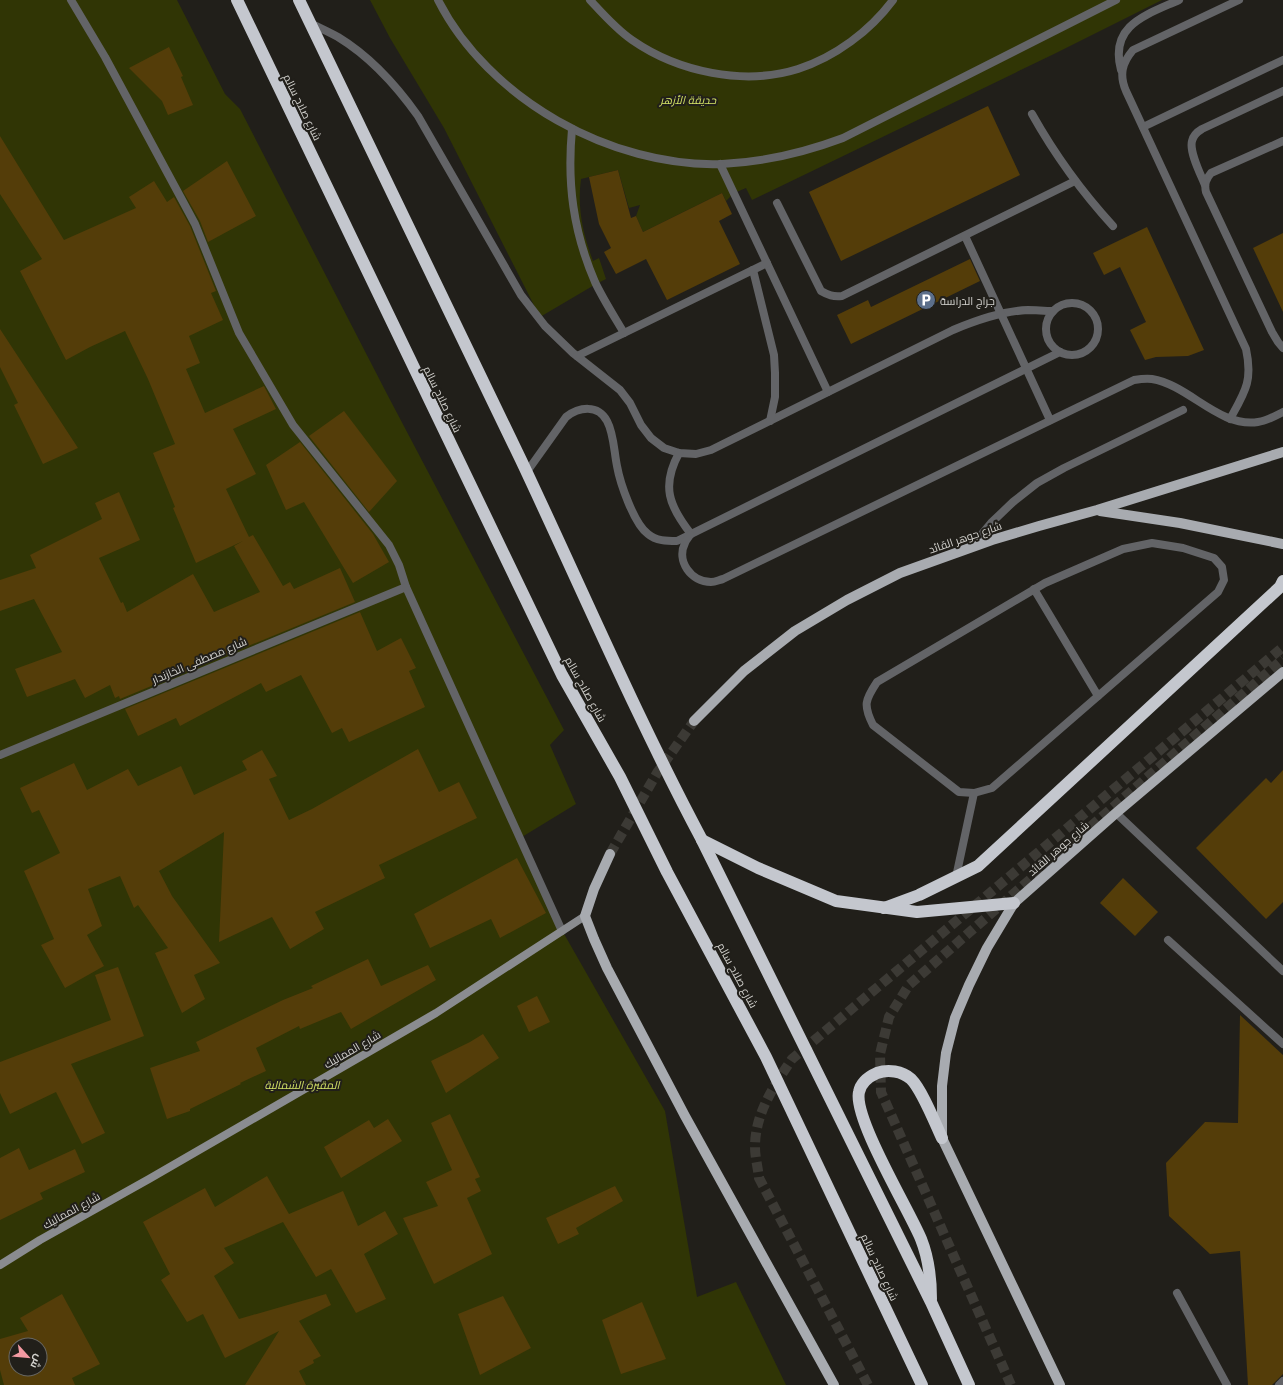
<svg xmlns="http://www.w3.org/2000/svg" width="1283" height="1385" font-family="'Noto Serif',Cairo,serif">
<rect width="100%" height="100%" fill="#211f1a"/>
<!-- green -->
<g fill="#303505" fill-rule="evenodd">
<path d="M0,0h177l48,94 15,15 147,285 177,336 -14,15 26,59 -59,36 34,71 114,200 32,186 39,-15 50,103h-786zM16,1345h24v24h-24z"/>
<path d="M370,0h792l-108,54 -302,146 -6,-12 -12,5 -8,8 -4,-8 -79,39 -7,-16 4,-11 -11,3 -11,-38 -37,9c-4,29 2,55 12,82l6,-3 7,21 -10,5 -56,33 -96,-189 -54,-90z"/>
</g>
<!-- building -->
<g fill="#543d09" fill-rule="evenodd">
<path d="M169,47l14,29 -2,1 12,28 -25,10 -6,-14 -33,-33z"/>
<path d="M988,106l32,69 -179,86 -32,-69z"/>
<path d="M0,136l64,104 72,-32 -7,-11 25,-16 13,21 7,-5 16,29 26,65 -5,2 12,27 -34,16 11,27 -14,6 19,44 59,-27 12,23 -43,20 23,45 -30,15 23,48 4,-2 30,51 7,-4 4,7 46,-21 15,34 -235,97 -1,-3 -4,2 -5,-13 -25,13 -10,-19 -48,18 -12,-28 47,-17 -28,-53 -34,12v-31l36,-12 -6,-13 72,-36 -7,-16 24,-11 21,48 -41,18 22,45 2,-1 4,10 66,-38 21,38 46,-20 -26,-46 9,-5 -47,22 -23,-55 2,-1 -22,-54 22,-9 -27,-65 -23,-48 -35,16 -24,13 -46,-89 22,-12 -42,-65z"/>
<path d="M227,161l29,55 -48,26 -8,-21 -17,-30z"/>
<path d="M618,170l13,48 5,-2 7,16 79,-39 10,21 -13,7 21,43 -73,36 -21,-41 -30,15 -12,-22 7,-4 -12,-24 -10,-47z"/>
<path d="M1147,227l57,123 -16,6 -32,1 -11,3 -15,-30 16,-8 -26,-55 -16,8 -11,-22z"/>
<path d="M1283,233v79l-30,-64z"/>
<path d="M970,259l10,22 -129,63 -14,-29 31,-15 3,7z"/>
<path d="M0,329l78,119 -35,16 -29,-59 4,-2 -18,-36z"/>
<path d="M344,411l53,70 -28,31 -60,-76z"/>
<path d="M300,442l73,92 16,28 -36,21 -49,-81 -18,8 -20,-45z"/>
<path d="M360,612l17,39 24,-13 15,30 -7,3 16,36 -76,35 -7,-14 -10,5 -31,-58 -35,17 -5,-9 -81,43 -4,-8 -38,18 -13,-27z"/>
<path d="M418,749l21,43 20,-10 18,36 -98,47 6,13 -70,34 9,17 -34,20 -18,-32 -53,25 5,-110 -65,39 13,25 48,67 -26,12 11,24 -23,14 -27,-60 13,-5 -30,-43 -4,3 -14,-32 -32,13 14,37 -15,9 17,31 -39,22 -24,-43 13,-6 -30,-68 36,-18 -21,-43 -7,3 -12,-25 54,-25 13,27 41,-21 10,17 43,-20 13,29 53,-25 -5,-9 20,-11 15,26 -8,3 20,41 23,-11z"/>
<path d="M1283,770v132l-17,17 -70,-71 70,-70 5,5z"/>
<path d="M517,858l29,55 -46,25 -9,-19 -61,29 -16,-34z"/>
<path d="M1123,878l35,34 -23,24 -35,-33z"/>
<path d="M368,959l13,27 47,-21 8,15 -85,49 -10,-17 -41,17 -1,-3 -43,22 10,23 -26,12 1,1 -51,25v2l-23,8 -17,-51 50,-17 -4,-9 87,-42 30,-12 -2,-2z"/>
<path d="M118,967l26,69 -73,28 34,69 -23,11 -26,-52 -46,22 -10,-21v-31l111,-42 -16,-45z"/>
<path d="M537,996l13,26 -21,10 -12,-26z"/>
<path d="M1240,1015l43,40v319l-11,11h-24l-8,-134 -30,3 -41,-38 -3,-53 39,-41 33,1z"/>
<path d="M483,1034l16,24 -53,35 -15,-32 39,-19z"/>
<path d="M450,1114l30,63 -5,2 6,12 -14,7 25,56 -58,30 -31,-66 35,-12 -12,-24 26,-12 -21,-47z"/>
<path d="M388,1119l14,22 -61,37 -17,-31 45,-27 5,8z"/>
<path d="M19,1148l10,22 46,-21 10,23 -45,21 3,6 -43,21v-62z"/>
<path d="M267,1176l22,38 54,-23 15,35 27,-15 13,23 -34,20 22,45 -30,14 -25,-44 -15,8 -33,-55 -59,26 10,15 -20,13 25,43 87,-25 5,11 -32,16 22,35 -8,4 1,3 -15,8 7,14h-61l34,-54 -54,27 -22,-44 -16,8 -26,-42 9,-6 -27,-52 62,-34 10,19z"/>
<path d="M615,1186l8,15 -47,27 3,6 -21,10 -12,-26z"/>
<path d="M62,1294l38,70 -28,14 3,7h-71l-4,-15v-31l28,-8 -8,-13zM16,1345h24v24h-24z"/>
<path d="M503,1296l28,52 -51,27 -22,-61z"/>
<path d="M642,1302l24,57 -45,15 -19,-54z"/>
</g>
<g fill="none" stroke-linecap="round" stroke-linejoin="round">
<!-- primary-tunnel -->
<g stroke="#3c3a35" stroke-width="10" stroke-dasharray="10 5" stroke-linecap="butt">
<path d="M610,854l47,-81 37,-52"/>
<path d="M868,1385l-109,-207c-1,-10 -4,-21 -4,-31 0,-34 19,-61 37,-88l491,-412"/>
<path d="M1011,1385l-130,-293 -1,-38 9,-37 20,-32 374,-326"/>
</g>
<!-- lane -->
<g stroke="#636467" stroke-width="8">
<path d="M71,0l34,57 90,167 44,109 54,92 96,120 10,20 7,22"/>
<path d="M438,0c50,99 174,168 284,164 42,-2 81,-11 121,-26l273,-138"/>
<path d="M590,0c13,14 26,29 42,40 46,32 112,46 166,29 37,-12 72,-38 95,-69"/>
<path d="M310,23c10,5 19,9 28,14 33,20 58,48 80,79l103,179 24,31 28,27 47,37 10,13 11,22 10,13 13,10 15,5 17,1 15,-4 242,-120c24,-10 49,-19 75,-20 8,0 16,1 25,1"/>
<path d="M1121,70c-12,-45 25,-55 58,-70"/>
<path d="M1032,114c23,41 49,77 81,112"/>
<path d="M1143,127l140,-67"/>
<path d="M572,129c-5,54 1,102 23,153 8,17 19,34 29,51"/>
<path d="M1283,141l-72,32c-5,6 -7,11 -5,19l66,140 6,10 5,6"/>
<path d="M720,164l108,228"/>
<path d="M1205,185c-4,-10 -16,-33 -13,-44 1,-5 5,-9 10,-12l81,-38"/>
<path d="M777,203l44,88c7,4 12,6 21,5l233,-115"/>
<path d="M965,236l85,184"/>
<path d="M753,270l21,85 1,18v24l-5,24"/>
<circle cx="1072" cy="329" r="26"/>
<path d="M577,356l190,-93"/>
<path d="M1230,419c15,-27 23,-38 16,-70l-120,-258c-7,-16 -4,-28 7,-41l106,-50"/>
<path d="M679,453c-18,33 -10,53 12,81"/>
<path d="M526,473l40,-56c13,-10 32,-13 41,4 7,13 7,31 10,45 3,17 17,58 31,68 8,7 19,7 29,7l383,-189"/>
<path d="M690,535c-1,2 -4,5 -5,8 -9,18 6,39 26,39 4,0 8,-2 12,-3l411,-199c6,-1 12,-2 18,-1 37,6 67,49 106,43 9,-1 17,-6 25,-10"/>
<path d="M1152,543l31,5 31,10 8,9 2,13 -6,12 -226,196 -18,5 -15,-1 -86,-67c-10,-20 -8,-25 4,-43l168,-99 78,-34z"/>
<path d="M971,547l20,-24 22,-21 24,-19 27,-15 119,-58"/>
<path d="M1034,589l64,107"/>
<path d="M1116,813l167,158"/>
<path d="M956,877l18,-84"/>
<path d="M1168,940l115,104"/>
<path d="M1177,1293l50,92"/>
<path d="M1279,1385l4,-4"/>
</g>
<!-- street -->
<path stroke="#636467" stroke-width="8" d="M0,755l406,-168 156,344"/>
<!-- secondary -->
<path stroke="#8a8c90" stroke-width="8" d="M0,1265l40,-25 109,-61 287,-166 149,-97"/>
<!-- primary -->
<g stroke="#a8abb0" stroke-width="10">
<path d="M1100,511l80,12 103,21"/>
<path d="M694,721l50,-50 51,-40 52,-31 53,-27 92,-33 47,-14 58,-16 186,-58"/>
<path d="M610,854l-16,35 -9,27 9,23 13,29 78,148 149,269"/>
<path d="M1060,1385l-118,-247v-52l4,-33 9,-35 14,-33 18,-37 27,-45 102,-90 167,-141"/>
</g>
<!-- highway -->
<g stroke="#c4c7ce" stroke-width="12">
<path d="M237,0l325,675 58,102 47,95 99,185 156,328"/>
<path d="M299,0c74,153 149,306 222,460 60,127 115,256 181,380l229,462 38,83"/>
<path d="M702,840l56,28 78,33 81,11 97,-9"/>
<path d="M884,908l35,-13 59,-29 302,-279 3,-6"/>
<path d="M931,1299c0,-22 -2,-40 -10,-60 -12,-29 -68,-121 -62,-147 2,-10 9,-15 18,-19 11,-4 25,-2 34,6 11,11 24,44 31,59"/>
</g>
</g>
<!-- icons -->
<defs>
<symbol id="parking-disc" viewBox="-11 -11 22 22"><circle r="9.5" fill="#5c6f8a" stroke="#211f1a"/><path d="M-3.5-5.5H1a3.5 3.5 0 0 1 0 7H-1V5.5H-3.5ZM-1-3.4V-.6H.8a1.4 1.4 0 0 0 0-2.8Z" fill="#fff"/></symbol>
</defs>
<g fill-rule="evenodd">
<use href="#parking-disc" x="915" y="289" width="22" height="22"/>
</g>
<g text-anchor="middle" dominant-baseline="central" stroke-width="4" stroke-linejoin="round" paint-order="stroke">
<!-- park labels -->
<g font-size="11" font-style="italic" fill="#d4e366" stroke="#211f1a">
<text x="688" y="99">حديقة الأزهر</text>
<text x="302" y="1084">المقبرة الشمالية</text>
</g>
<!-- street labels -->
<g font-size="11" fill="#d3d2ce" stroke="#211f1a">
<text transform="translate(303 107) rotate(64)">شارع صلاح سالم</text>
<text transform="translate(443 399) rotate(64)">شارع صلاح سالم</text>
<text transform="translate(965 537) rotate(-19)">شارع جوهر القائد</text>
<text transform="translate(199 660) rotate(-23)">شارع مصطفى الخازندار</text>
<text transform="translate(586 689) rotate(61)">شارع صلاح سالم</text>
<text transform="translate(1058 848) rotate(-41)">شارع جوهر القائد</text>
<text transform="translate(738 975) rotate(62)">شارع صلاح سالم</text>
<text transform="translate(352 1049) rotate(-30)">شارع المماليك</text>
<text transform="translate(71 1210) rotate(-29)">شارع المماليك</text>
<text transform="translate(880 1267) rotate(65)">شارع صلاح سالم</text>
</g>
<!-- poi labels -->
<g font-size="11" fill="#d3d2ce" stroke="#211f1a" text-anchor="start">
<text x="940" y="300">جراج الدراسة</text>
</g>
</g>
<!-- north arrow -->
<g transform="translate(28 1357) rotate(117)"><circle r="19" fill="#211f1a" stroke="#686762"/>
<path d="M0-3L7 15L0 10L-7 15Z" fill="#f49aa2"/>
<text y="-6" font-size="11" font-weight="bold" text-anchor="middle" fill="#d3d2ce">ش</text>
</g>
</svg>
